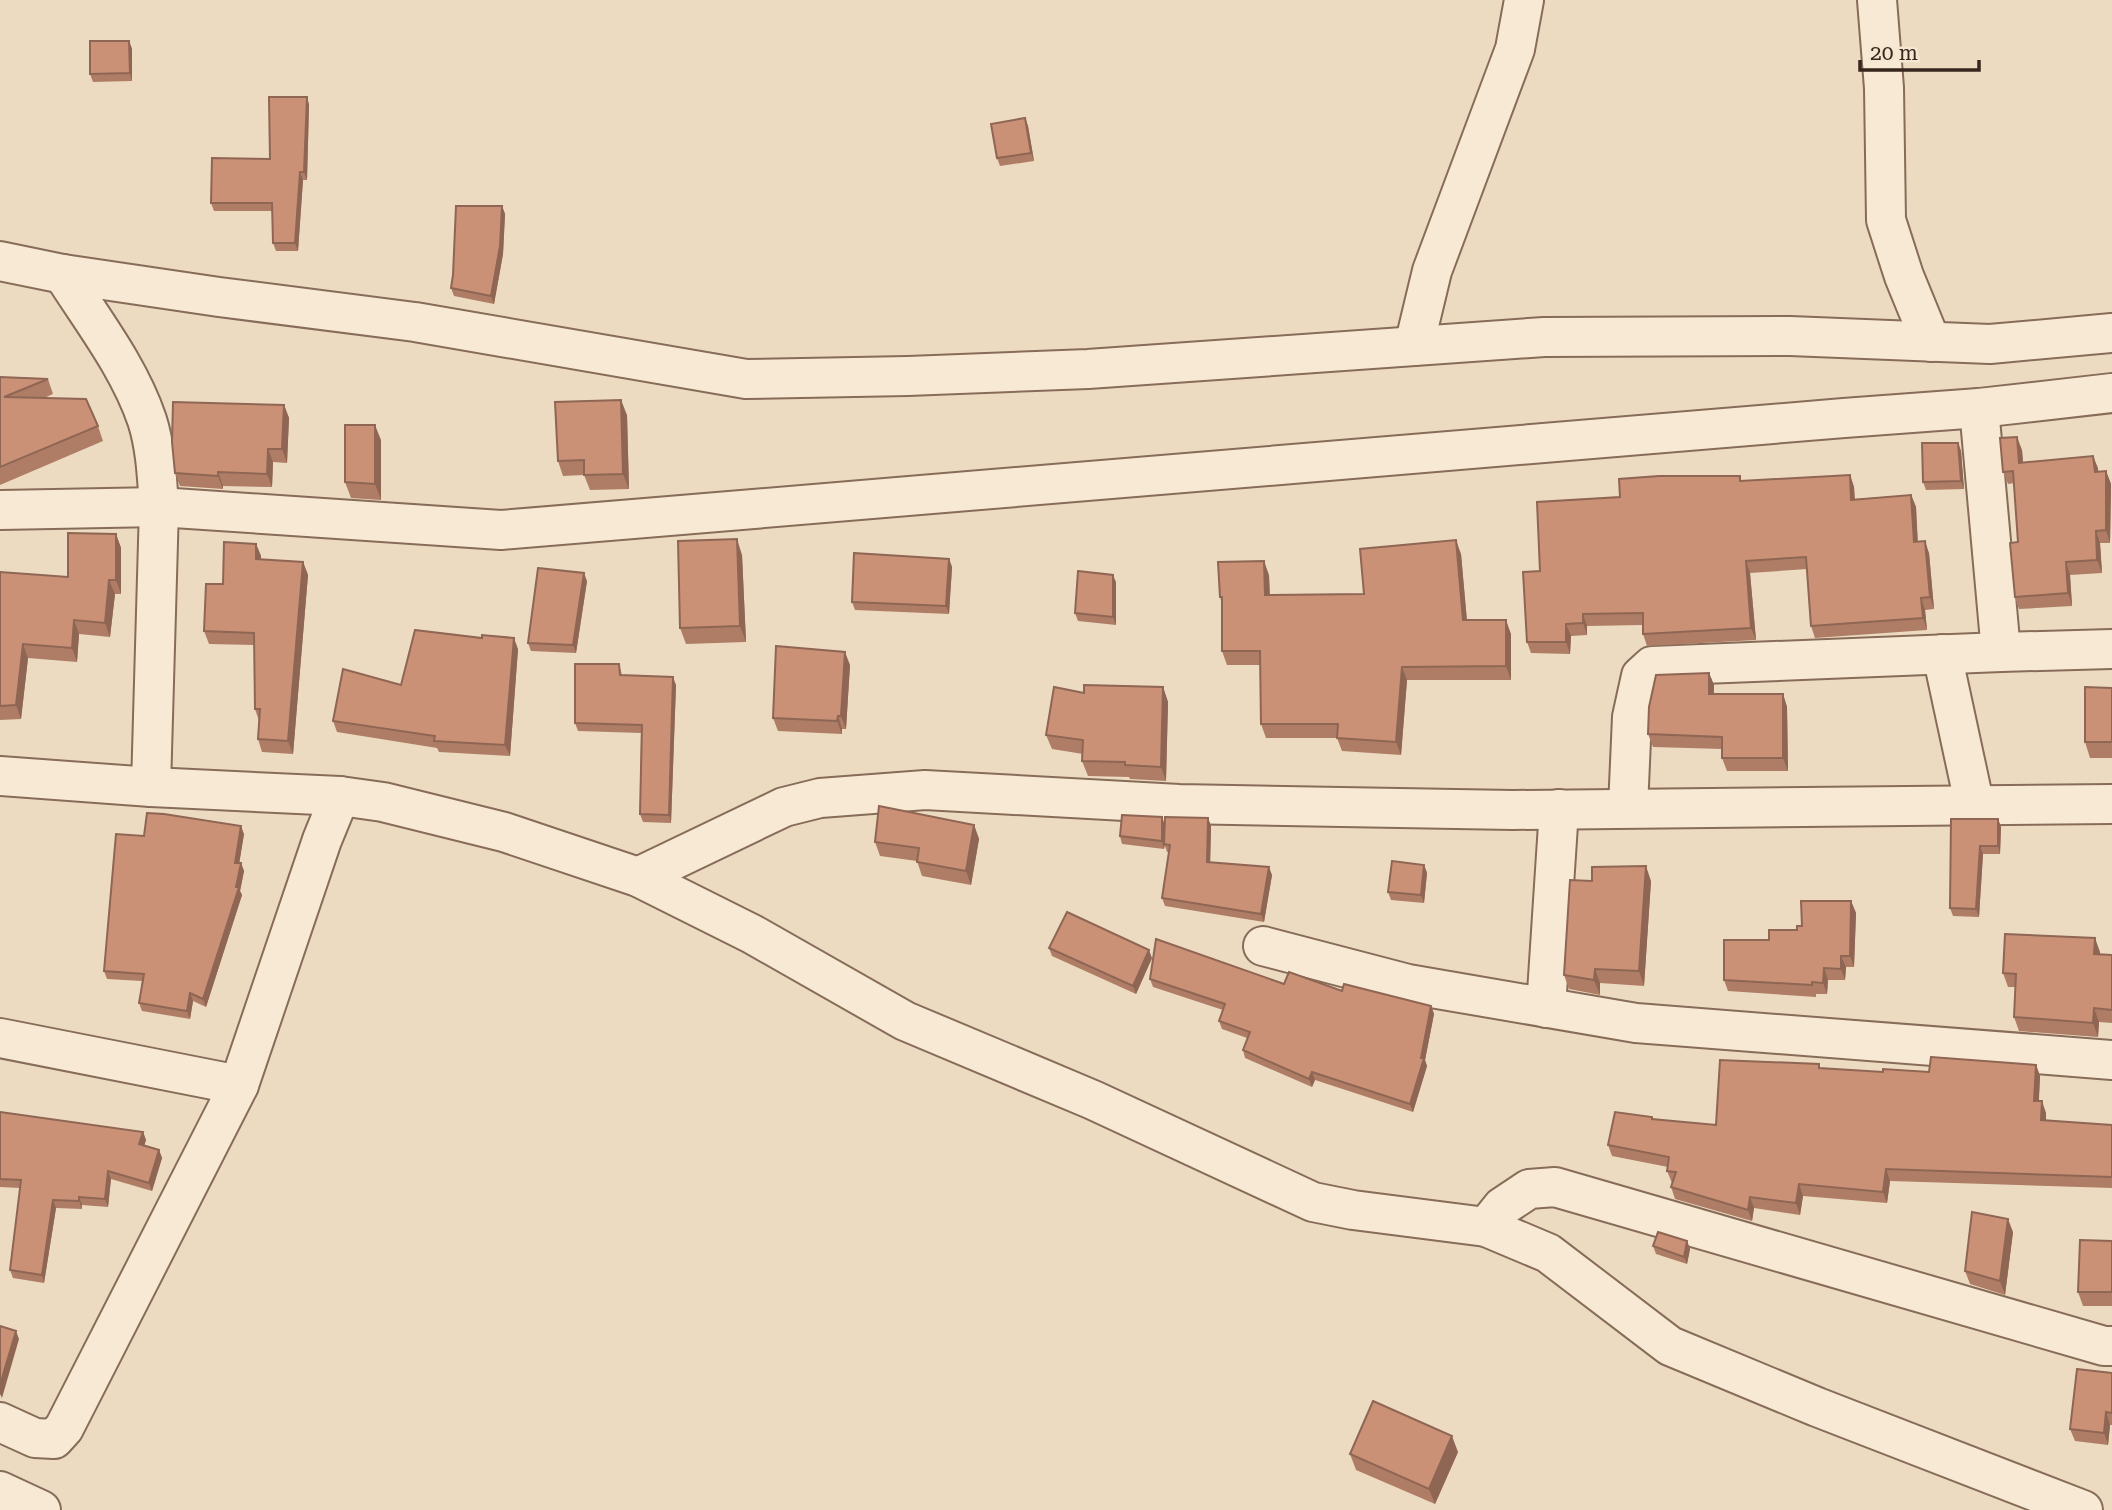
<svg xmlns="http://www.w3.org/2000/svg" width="2112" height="1510" font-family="'Roboto Serif',serif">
<rect width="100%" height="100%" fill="#eddbc1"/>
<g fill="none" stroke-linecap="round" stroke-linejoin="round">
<defs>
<g id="minor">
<path d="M1877,0l7,88 2,132 18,56 27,66"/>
<path d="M0,261l63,13 156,23 196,25 331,57 162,-3 180,-7 456,-32 246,-1 200,8 122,-11"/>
<path d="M63,274c30,47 66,93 84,146 9,28 10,58 12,87l-8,280"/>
<path d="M1414,346l18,-75 83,-222 9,-49"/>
<path d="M1979,408l22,244"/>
<path d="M0,510l159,-3 342,23 1343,-112 135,-10 133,-15"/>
<path d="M1942,654l33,153"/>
<path d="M0,776l151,11 189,9 43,6 121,30 134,45 114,57 153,87 188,79 220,102 40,8 133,17 62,26 122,93 147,61 266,103"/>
<path d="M1628,808l4,-91 9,-41 11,-10 349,-14 111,-3"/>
<path d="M638,877l146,-70 36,-9 105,-8 254,14 334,6 599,-6"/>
<path d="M1263,946l145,38 228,39 476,37"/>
<path d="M1546,1008l13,-199"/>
<path d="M0,1038l239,47"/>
<path d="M1486,1227l16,-20 27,-18 26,-2 549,159h8"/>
<path d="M0,1422l35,16 19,1 10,-11 175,-343 83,-245 18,-44"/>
<path d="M0,1491l41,19"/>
</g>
</defs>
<!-- minor casing -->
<use href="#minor" stroke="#866c59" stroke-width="42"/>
<!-- minor -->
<use href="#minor" stroke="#f8e9d4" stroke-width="38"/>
</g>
<!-- wall -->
<g fill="#af7d66">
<path d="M129,41l3,8v32l-39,1 -3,-8z"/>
<path d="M307,97l2,8 -2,75h-4l-5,71h-22l-3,-8 -1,-32h-58l-3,-8 59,-44z"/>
<path d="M1025,118l3,8 6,35 -34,5 -3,-8z"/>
<path d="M502,206l3,8 -2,40 -9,50 -40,-8 -3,-8z"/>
<path d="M0,377l48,2 5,15 -9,4 54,28 5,15 -103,44z"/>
<path d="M284,405l5,13 -2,45 -14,-1 -1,25 -49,-1v3l-43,-3 -5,-13z"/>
<path d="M627,415l2,74 -39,1 -6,-15 -21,1 -5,-15z"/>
<path d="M381,440v60l-30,-2 -6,-16z"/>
<path d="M1958,443l3,8 3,38 -38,1 -3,-8z"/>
<path d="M2022,450l1,13 70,-7 5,15h8l5,13 -1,59h-10l2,30 -32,2 2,31 -53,3 -4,-12 3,-55 -4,-59 -6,1 -5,-12z"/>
<path d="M1850,475l4,12 1,12 56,-4 5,12 2,35 11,11 5,56 -9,1 2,20 -112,8 -4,-12 -4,-57 -57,4 6,67 -109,6 -4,-12v-9l-56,1v9l-16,1 -1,18 -39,-1 -4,-11 13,-71 80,-74 122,-16z"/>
<path d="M116,534l5,14v46h-6l-5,43 -31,-3 -2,28 -49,-4 -7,61 -21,1v-148l68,5z"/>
<path d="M256,544l5,12v4l42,2 5,13 -15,179 -31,-2 -4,-13 1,-18 -4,-12 -1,-64 -45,-1 -5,-13 19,-47z"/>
<path d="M1461,554l6,66 44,14v46h-104l-6,75 -59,-4 -5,-13h-71l-5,-14 -1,-59h-33l-5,-14v-47l-2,-7 49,-22 1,20 94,-1z"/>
<path d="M742,555l4,87 -60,2 -6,-16z"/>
<path d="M949,559l3,8 -3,47 -94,-4 -3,-8z"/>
<path d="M587,581l-11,72 -45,-2 -3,-8z"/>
<path d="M1116,582v43l-38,-4 -3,-8z"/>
<path d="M518,649l-8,107 -71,-4 -2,-4 -100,-16 -4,-11 68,-36z"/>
<path d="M619,664l3,11 54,10 -5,138 -28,-1 -3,-8 1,-81 -63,-2 -3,-8z"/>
<path d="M850,665l-4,64h-4v5l-64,-3 -5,-13z"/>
<path d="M1709,673l5,12v9h69l4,13 1,64h-61l-5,-13v-9l-69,-2 -5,-13z"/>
<path d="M1163,687l5,15 -2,79 -36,-2 -1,-2 -41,-1 -6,-15 1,-7 -31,-5 -6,-14 38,-42z"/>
<path d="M2112,688v70h-22l-5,-16z"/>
<path d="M1208,818l3,8 -1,37 62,12 -8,47 -99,-16 -3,-8 7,-46h-2l-2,-6 -1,3 -42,-5 -2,-8 45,-12z"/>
<path d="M1951,819h47l3,8 -1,27h-17l-4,63 -26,-1 -3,-8z"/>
<path d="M974,825l5,14 -8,46 -49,-9 -5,-15 -37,-5 -5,-14z"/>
<path d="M244,834l-5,29h2l3,8 -4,20 2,4 -36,112 -13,-6 -3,18 -48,-8 -3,-8 3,-22 -35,-2 -3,-8 40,-135z"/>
<path d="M1424,865l3,8 -3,30 -33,-3 -3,-8z"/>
<path d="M1592,881h59l-7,105 -44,-3v12l-31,-6 -5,-14z"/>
<path d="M1851,901l5,12 -2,54h-8l-1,13h-17l-1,14h-11v3l-88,-6 -4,-11 45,-40 28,-10 5,-4z"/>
<path d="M1049,948l103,10 -16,36 -84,-38z"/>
<path d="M2100,952v2l12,1v68l-13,-1 -1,15 -79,-6 -5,-14 2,-30h-8l-5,-14z"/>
<path d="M1150,979l134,5 58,7 89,15 3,8 -9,46 2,6 -14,46 -98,-32 -3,7 -67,-29 -2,-8 4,-12 -25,-9 -3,-8 4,-11 -70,-23z"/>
<path d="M2036,1065l4,11 -1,25 7,12v8l66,4v63l-222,-7 -3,22 -84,-7 -3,19 -46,-7 -2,13 -77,-22 -4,-12 1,-4 -5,-12 1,-4 -56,-11 -4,-11 44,-28 1,2 63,6 104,-57 63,4h46z"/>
<path d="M0,1112l143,20 3,8 -2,6 15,4 3,8 -10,33 -41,-12 -3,28 -26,-2v4l-26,-1 -12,75 -31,-5 -3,-8 10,-82 -20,-1z"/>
<path d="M2013,1232l-8,63 -35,-11 -5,-13z"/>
<path d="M1687,1241l3,8 -3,15 -31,-10 -3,-8z"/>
<path d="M2112,1241v65h-29l-5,-14z"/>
<path d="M2112,1373v52h-2l-2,20 -33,-4 -5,-12z"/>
<path d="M1458,1452l-23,52 -79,-34 -6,-16z"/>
</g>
<!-- shaded-wall -->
<g fill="#8e6653">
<path d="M129,41l3,8v32l-2,-8z"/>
<path d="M307,97l2,8 -2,75 -3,-8z"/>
<path d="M1025,118l3,8 6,35 -3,-8z"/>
<path d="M300,172l3,8 -5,71 -3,-8z"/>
<path d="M502,206l3,8 -2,40 -9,50 -3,-8z"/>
<path d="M621,400l6,15 2,74 -6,-15z"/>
<path d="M284,405l5,13 -2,45 -5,-14z"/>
<path d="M375,425l6,15v60l-6,-16z"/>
<path d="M2017,437l5,13 2,26 -5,-13z"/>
<path d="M1958,443l3,8 3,38 -3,-8z"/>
<path d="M268,449l5,13 -1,25 -5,-13z"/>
<path d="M2093,456l5,12 1,16 -4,-12z"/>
<path d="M2106,471l5,13 -1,59 -4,-13z"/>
<path d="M218,472l5,14v3l-5,-13z"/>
<path d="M1850,475l4,12 1,25 -4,-12z"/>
<path d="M1911,495l5,12 2,47 -4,-12z"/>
<path d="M2096,531l4,12 2,30 -5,-13z"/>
<path d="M116,534l5,14v46l-5,-14z"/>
<path d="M737,539l5,16 4,87 -6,-16z"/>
<path d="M1456,540l5,14 7,80 -5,-14z"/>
<path d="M1925,541l4,12 5,56 -4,-12z"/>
<path d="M256,544l5,12v16l-5,-13z"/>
<path d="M949,559l3,8 -3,47 -3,-8z"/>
<path d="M1264,561l5,14 1,34 -5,-14z"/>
<path d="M1746,561l4,12 6,67 -5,-12z"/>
<path d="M303,562l5,13 -15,179 -5,-13z"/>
<path d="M2066,562l4,13 2,31 -4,-13z"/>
<path d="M584,573l3,8 -11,72 -3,-8z"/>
<path d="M1113,575l3,7v43l-3,-8z"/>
<path d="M109,580l6,14 -5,43 -5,-14z"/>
<path d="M1921,598l4,12 2,20 -4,-12z"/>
<path d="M1583,614l4,12v9l-4,-12z"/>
<path d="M74,620l5,14 -2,28 -5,-14z"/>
<path d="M1506,620l5,14v46l-5,-14z"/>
<path d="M1566,624l5,12 -1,18 -4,-12z"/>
<path d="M514,638l4,11 -8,107 -5,-11z"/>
<path d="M23,644l5,14 -7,61 -5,-14z"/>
<path d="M845,652l5,13 -4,64 -5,-13z"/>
<path d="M1402,667l5,13 -6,75 -5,-13z"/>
<path d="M1709,673l5,12 -1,22 -4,-13z"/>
<path d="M673,677l3,8 -5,138 -2,-8z"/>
<path d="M1163,687l5,15 -2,79 -5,-14z"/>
<path d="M1783,694l4,13 1,64 -5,-13z"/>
<path d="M838,716l4,13v5l-5,-13z"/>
<path d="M1162,817l3,8 -1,24 -2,-8z"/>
<path d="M1208,818l3,8 -1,44 -3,-8z"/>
<path d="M1998,819l3,8 -1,27 -2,-8z"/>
<path d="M974,825l5,14 -8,46 -5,-14z"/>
<path d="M241,826l3,8 -6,37 -3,-8z"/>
<path d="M1980,846l3,8 -4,63 -3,-8z"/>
<path d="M241,863l3,8 -4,20 2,4 -36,112 -3,-8 33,-112z"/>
<path d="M1424,865l3,8 -3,30 -3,-8z"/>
<path d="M1646,866l5,15 -7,105 -5,-15z"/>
<path d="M1269,867l3,8 -8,47 -3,-8z"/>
<path d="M1851,901l5,12 -2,54 -4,-11z"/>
<path d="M2095,938l5,14 -1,16 -5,-14z"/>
<path d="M1149,950l3,8 -16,36 -3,-8z"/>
<path d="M1841,956l5,11 -1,13 -4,-11z"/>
<path d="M1824,968l4,12 -1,14 -4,-11z"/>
<path d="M1595,969l5,14v12l-6,-15z"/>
<path d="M190,993l3,8 -3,18 -3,-8z"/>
<path d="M1431,1006l3,8 -9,46 2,6 -14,46 -3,-8z"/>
<path d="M2094,1008l5,14 -1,15 -5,-14z"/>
<path d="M2036,1065l4,11 -2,37 -4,-12z"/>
<path d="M1312,1072l3,8 -3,7 -3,-8z"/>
<path d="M2042,1101l4,12v19l-5,-12z"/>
<path d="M143,1132l3,8 -4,12 -3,-8z"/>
<path d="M159,1150l3,8 -10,33 -3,-8z"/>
<path d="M1886,1169l4,12 -3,22 -4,-11z"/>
<path d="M108,1171l3,8 -3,28 -3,-8z"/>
<path d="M1799,1184l4,12 -3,19 -4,-12z"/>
<path d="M79,1197l3,8v4l-3,-8z"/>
<path d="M1750,1197l4,11 -2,13 -4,-11z"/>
<path d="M53,1200l3,8 -12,75 -2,-8z"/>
<path d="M2008,1219l5,13 -8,63 -5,-14z"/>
<path d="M1687,1241l3,8 -3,15 -3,-7z"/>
<path d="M16,1331l3,8 -17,59 -2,-4v-9z"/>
<path d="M2106,1412l4,13 -2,20 -4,-12z"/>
<path d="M1452,1436l6,16 -23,52 -6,-15z"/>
</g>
<!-- building -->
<g fill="#cb9177" stroke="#8e6653" stroke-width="2">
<path d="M90,41h39l1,32 -40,1z"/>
<path d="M269,97h38l-3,75h-4l-5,71h-22l-1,-40h-61l1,-45 58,1z"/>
<path d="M1025,118l6,35 -34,5 -6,-34z"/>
<path d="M456,206h46l-2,40 -9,50 -40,-8 2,-13z"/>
<path d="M0,377l48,2 -44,18 82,2 12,27 -98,41z"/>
<path d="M621,400l2,74 -39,1v-15l-26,1 -3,-59z"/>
<path d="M173,402l111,3 -2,44h-14l-1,25 -49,-2v4l-43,-3 -3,-31z"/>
<path d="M345,425h30v59l-30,-2z"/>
<path d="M2017,437l2,26 74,-7 2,16 11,-1v59l-10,1 1,29 -31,2 2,31 -53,4 -5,-54 8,-1 -5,-71 -10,1 -3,-34z"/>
<path d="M1922,443h36l3,38 -38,1z"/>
<path d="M1850,475l1,25 60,-5 3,47 11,-1 5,56 -9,1 2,20 -112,8 -5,-69 -60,4 5,67 -108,6v-21l-60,1v9l-17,1v18h-39l-4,-70 17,-1 -3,-69 83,-5 -1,-18 40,-3h81v5z"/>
<path d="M68,533l48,1v46h-7l-4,43 -31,-3 -2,28 -49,-4 -7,61 -16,1v-134l68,5z"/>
<path d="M737,539l3,87 -60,2 -2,-87z"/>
<path d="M1456,540l7,80h43v46l-104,1 -6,75 -59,-4 1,-14h-77l-1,-73h-38v-54h-2l-2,-35 46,-1 1,34 99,-1 -4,-45z"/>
<path d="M224,542l32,2v15l47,3 -15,179 -30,-2 2,-30h-5l-1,-76 -50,-2 2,-47h17z"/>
<path d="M854,553l95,6 -3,47 -94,-4z"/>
<path d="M538,568l46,5 -11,72 -45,-2z"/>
<path d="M1078,571l35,4v42l-38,-4z"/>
<path d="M415,630l67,8v-3l32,3 -9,107 -71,-4 1,-5 -102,-15 10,-52 58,16z"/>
<path d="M776,646l69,6 -4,64h-3l-1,5 -64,-3z"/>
<path d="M575,664h44l1,11 53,2 -4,138 -29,-1 2,-89 -67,-2z"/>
<path d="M1709,673v21h74v64h-61v-21l-74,-3 1,-27 7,-32z"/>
<path d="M1084,685l79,2 -2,80 -36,-2v-3l-43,-1 1,-21 -37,-5 8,-48 30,6z"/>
<path d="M2085,687l27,1v54h-27z"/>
<path d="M879,806l95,19 -8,46 -49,-9 2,-14 -44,-6z"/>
<path d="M147,813l17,1 77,12 -6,37h6l-5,24h3l-36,112 -13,-6 -3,18 -48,-8 5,-29 -40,-3 12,-137 28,2z"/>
<path d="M1122,815l40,2v24l-42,-5z"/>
<path d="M1165,817l43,1 -1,44 62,5 -8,47 -99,-16 8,-53 -6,-1z"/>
<path d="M1951,819h47v27h-18l-4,63 -26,-1z"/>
<path d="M1392,861l32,4 -3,30 -33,-3z"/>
<path d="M1646,866l-7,105 -44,-2 -1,11 -30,-5 6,-95 22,1v-14z"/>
<path d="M1801,901h50l-1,55h-9v13l-17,-1 -1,15 -11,-1v3l-88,-5v-40h45v-10h28v-4h5z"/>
<path d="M1067,912l82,38 -16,36 -84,-38z"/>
<path d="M2005,934l90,4 -1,16 18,1v55l-18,-2 -1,15 -79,-6 2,-43 -13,-1z"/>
<path d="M1156,939l128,45 5,-12 53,19 2,-7 87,22 -10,52h3l-14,46 -98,-32 -3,7 -66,-29 7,-18 -31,-11 6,-17 -75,-25z"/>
<path d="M1931,1057l105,8 -2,36h8l-1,19 71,5v52l-226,-8 -3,23 -84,-8 -3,19 -46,-6 -2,13 -77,-23 5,-15 -9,-1 2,-14 -61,-12 7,-33 37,5v2l64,6 4,-65 99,4v4l64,4v-3l46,3z"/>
<path d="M0,1112l143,20 -4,12 20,6 -10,33 -41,-12 -3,28 -26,-2v4l-26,-1 -11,75 -32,-5 11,-90 -21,-1z"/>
<path d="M1972,1212l36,7 -8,62 -35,-10z"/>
<path d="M1658,1232l29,9 -3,16 -31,-11z"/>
<path d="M2080,1240l32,1v51h-34z"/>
<path d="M0,1326l16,5 -16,54z"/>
<path d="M2077,1369l35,4v40l-6,-1 -2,21 -34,-4z"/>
<path d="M1373,1401l79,35 -23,53 -79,-35z"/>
</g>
<!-- scale -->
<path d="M1860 60v10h119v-10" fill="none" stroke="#36261d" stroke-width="3.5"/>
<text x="1870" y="60" font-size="21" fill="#36261d" stroke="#f5e6d0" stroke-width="5" paint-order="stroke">20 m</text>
</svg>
